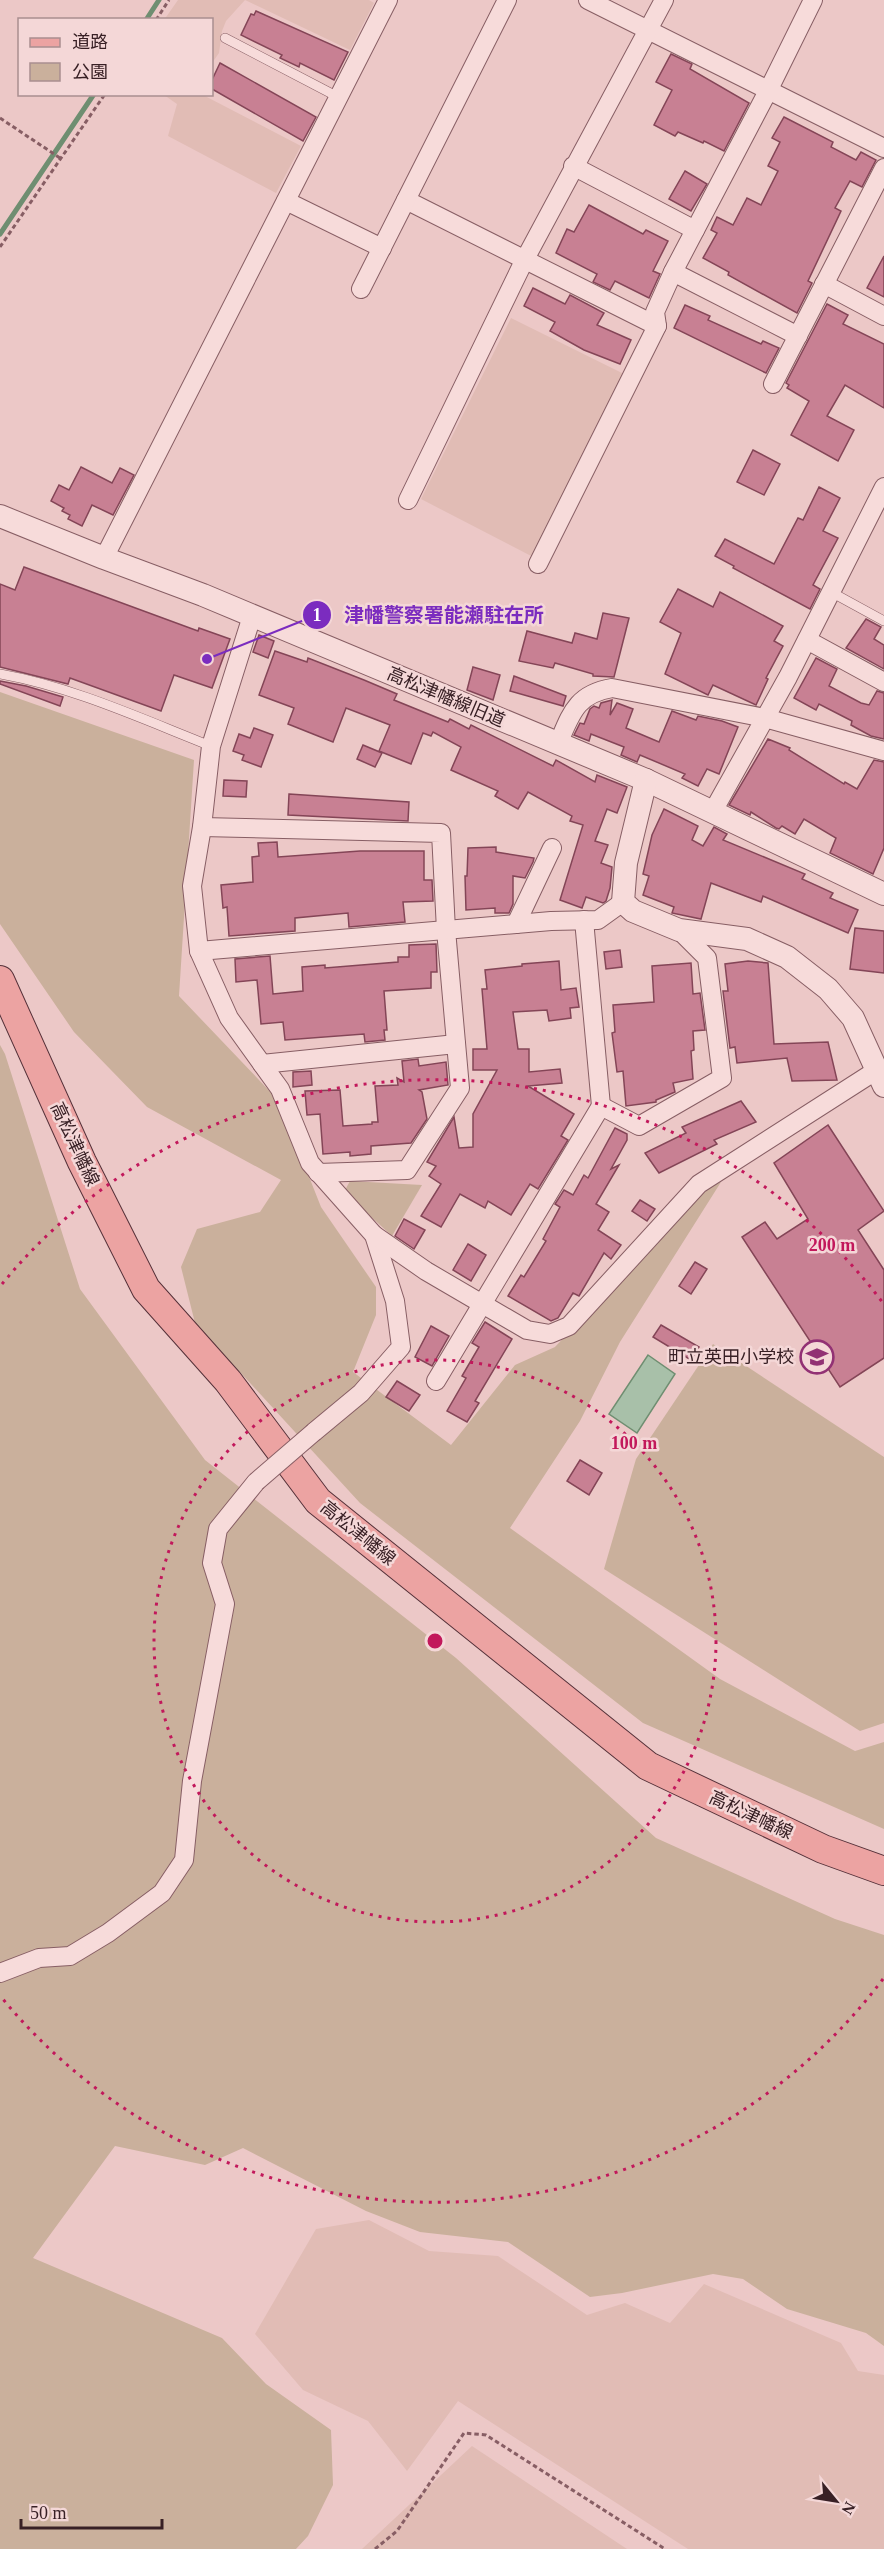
<svg xmlns="http://www.w3.org/2000/svg" width="884" height="2549" font-family="'Times New Roman','Noto Sans JP',serif">
<rect width="100%" height="100%" fill="#ecc8c7"/>
<!-- farmland -->
<g fill="#e1bcb5">
<path d="M178,0h191l5,3 -24,47 -105,-50 -19,21 -4,10 -3,22 -7,10v-43h-48z"/>
<path d="M164,95h39l98,51 -25,47 -108,-57 9,-32z"/>
<path d="M511,318l117,58 -91,183 -116,-60z"/>
<path d="M369,2220l60,31 69,5 89,59 38,-12 45,20 34,-39 137,59 17,28 26,4v174h-196l-230,-148 -51,70 -39,-50 -65,-31 -48,-56 61,-105z"/>
<path d="M472,2446l155,103h-265z"/>
</g>
<!-- green -->
<g fill="#cab09c">
<path d="M0,692l194,68 -15,236 100,105 42,106 55,80v28l-23,57 98,73 64,-80 40,-18 147,-156 19,-9 -101,160 -40,79 -70,107 210,151 135,72 29,-9v87l-241,-106 -283,-220 -165,-180 -14,-56 16,-38 63,-17 21,-32 -134,-73 -73,-75 -74,-108z"/>
<path d="M0,1045l5,9 75,235 125,171 251,198 200,180 179,81 49,16v411l-18,-13 -79,-24 -44,-30 -30,-5 -91,19 -32,4 -82,-55 -88,-10 -54,-21 -123,-63 -38,17 -90,-19 -82,112 189,80 44,46 65,46 2,55 -25,51 -12,13h-296z"/>
<path d="M350,1181l72,4 -30,51 -48,-44z"/>
<path d="M713,1344l171,113v266l-24,8 -256,-162 32,-110z"/>
</g>
<!-- water -->
<path fill="#a8c0a9" stroke="#6f8e71" stroke-width="1.5" d="M648,1355l27,19 -38,59 -28,-19z"/>
<g fill="none" stroke-linecap="round" stroke-linejoin="round">
<!-- stream -->
<g stroke="#6f8e71" stroke-width="5">
<path d="M146,20l13,-20"/>
<path d="M0,234l94,-140"/>
</g>
</g>
<!-- building -->
<g fill="#c88093" stroke="#844557" stroke-width="1.5">
<path d="M256,11l92,41 -14,28 -34,-17 -1,4 -19,-9 2,-3 -41,-20 10,-21 3,1z"/>
<path d="M671,54l21,10 -2,5 59,34 -25,48 -20,-10 -1,2 -25,-11 -3,4 -21,-11 18,-35 -16,-8z"/>
<path d="M220,63l96,54 -13,24 -91,-52v-9z"/>
<path d="M784,117l49,25 -2,5 25,13 5,-8 15,8 -14,27 -12,-6 -15,27 6,3 -33,70 4,2 -15,30 -69,-38 1,-3 -26,-14 14,-25 -6,-3 6,-13 16,8 14,-27 14,7 17,-34 -10,-5 12,-24 -8,-4z"/>
<path d="M685,171l22,13 -16,27 -22,-12z"/>
<path d="M589,205l54,29 3,-4 22,11 -15,30 7,3 -11,24 -34,-17 -5,9 -17,-8 4,-8 -41,-21 11,-24 7,3z"/>
<path d="M884,256v41l-17,-9z"/>
<path d="M533,288l32,16 5,-9 34,18 -7,12 34,15 -11,24 -36,-14 -34,-19 5,-9 -31,-16z"/>
<path d="M827,304l21,11 -5,9 41,20v64l-39,-23 -18,31 27,14 -16,31 -47,-26 18,-34 -22,-13 2,-3 -3,-2z"/>
<path d="M685,305l25,11 -2,4 53,24 2,-3 16,7 -13,25 -92,-45z"/>
<path d="M753,450l27,14 -16,31 -27,-13z"/>
<path d="M81,467l31,16 8,-15 14,7 -21,40 -21,-10 -10,21 -14,-7 2,-4 -8,-4 2,-3 -13,-7 8,-16 10,5z"/>
<path d="M819,487l21,11 -17,33 15,7 -25,47 7,4 -10,20 -77,-41 1,-2 -19,-10 10,-17 49,25 24,-46 5,2z"/>
<path d="M24,567l174,64 1,-3 31,11 -18,49 -38,-13 -13,36 -91,-33 -2,6 -68,-17v-83l15,6z"/>
<path d="M678,589l35,18 7,-15 63,34 -9,15 9,5 -17,32 2,1 -12,26 -43,-20 -5,10 -43,-21 16,-41 -21,-11z"/>
<path d="M603,613l26,5 -15,59 -21,-1v-2l-38,-11 -2,5 -34,-7 8,-30 45,12 3,-10 22,6z"/>
<path d="M866,619l15,8 -7,12 10,6v24l-38,-21z"/>
<path d="M259,635l15,6 -6,17 -15,-6z"/>
<path d="M275,651l32,11 1,-4 56,22 33,14 -3,6 54,22 2,-3 19,10 2,-4 82,41 3,-6 39,22 2,-7 30,12 -10,26 -10,-4 -12,32 13,4 -7,18 11,4 -2,21 -4,13 -3,2 -17,-6 -4,11 -22,-8 23,-75 -13,-4 2,-5 -44,-24 -10,17 -23,-13 3,-5 -47,-21 10,-23 -28,-15 -2,4 -8,-3 -12,31 -32,-13 11,-26 -44,-17 -13,34 -45,-18 6,-16 -35,-13z"/>
<path d="M816,658l21,11 -8,17 32,17 8,2 8,-14 7,2v46l-13,-3 -20,-11 1,-4 -33,-17 -3,6 -22,-12z"/>
<path d="M473,667l27,8 -7,25 -26,-10z"/>
<path d="M514,676l52,20 -3,10 -53,-15z"/>
<path d="M0,681l26,5 37,11 -3,9 -60,-22z"/>
<path d="M612,700l-2,15 7,-12 16,6 -7,19 33,14 13,-31 24,9 2,-4 24,5 16,6 -19,47 -12,-5 -9,17 -16,-8 3,-4 -45,-19 -3,7 -16,-7 3,-8 -33,-13 -2,7 -15,-6 6,-12 4,1 6,-15 4,-3 5,2 2,-5z"/>
<path d="M254,728l19,7 -12,32 -19,-7 2,-5 -11,-4 6,-17 11,4z"/>
<path d="M768,739l22,9 -1,2 55,34 1,-2 12,7 17,-29 10,2v86l-11,26 -43,-21 6,-15 -32,-19 -9,15 -13,-8 -3,3 -3,-1 -25,-16 -1,3 -21,-10z"/>
<path d="M363,745l19,8 -7,14 -18,-8z"/>
<path d="M224,780l23,1 -1,16 -23,-1z"/>
<path d="M289,794l120,8 -1,19 -120,-6z"/>
<path d="M664,809l34,17 -6,14 11,6 11,-19 13,7 -4,6 82,34 -3,5 31,14 -3,5 28,12 -10,23 -85,-37 -2,6 -50,-19 -10,36 -29,-6 2,-6 -31,-12 6,-19 -6,-2 9,-39z"/>
<path d="M277,842l1,15 82,-6h64v29h8l1,21 -30,1 2,20 -56,5 -1,-14 -53,5v13l-66,5 -2,-29 -4,1 -2,-23 32,-3 -1,-25 7,-1 -1,-13z"/>
<path d="M496,847v5l38,6 -1,4 -8,16 -12,-2v28l-4,9h-14v-5l-29,2 -1,-34h2l1,-28z"/>
<path d="M855,928l29,3v42l-34,-4z"/>
<path d="M436,944l1,28h-6v16l-47,3 3,39h-3l1,10 -20,2 -1,-8 -79,6 -2,-18 -22,2 -4,-44 -21,2 -1,-23 35,-3 3,38 30,-3 -1,-24 23,-2v3l73,-6v-5h11v-12z"/>
<path d="M620,950l2,17 -16,2 -2,-17z"/>
<path d="M559,961l2,29 15,-2 3,19 -9,1 1,10 -22,3 -2,-11 -34,2 5,37h11v23l31,-3 2,14 -34,3 46,28 -13,22 7,4 -30,49 -8,-5 -19,31 -23,-14 -3,7 -25,-14 -19,33 -20,-11 20,-32 -12,-8 7,-10 -9,-4 27,-45 5,31 14,-1v-33l24,-44h-24v-21h14l-5,-60h5l-2,-19 37,-4v-2z"/>
<path d="M748,961l20,2 6,81 54,-2 9,38 -45,1 -5,-23 -50,5 -2,-16 -5,1 -7,-57h5l-3,-27z"/>
<path d="M691,963l2,31 7,-1 5,37 -12,1 1,19 -3,1 2,28 -20,4 2,9 -19,8v2l-30,4 -3,-35 -6,1 -5,-39 3,-1 -2,-27 41,-3 -2,-36z"/>
<path d="M418,1059l1,7 27,-4 2,23 -29,5 3,2 5,27 -16,24 -40,3v8l-21,2v-4l-27,2 -3,-40 -13,1 -2,-24 35,-1 3,36 29,-2v-2h6l-3,-36 23,-1 -1,-7 7,4 -2,-21z"/>
<path d="M311,1071l1,14 -19,2v-15z"/>
<path d="M741,1101l15,21 -42,18 3,4 -58,29 -14,-20 41,-20 -4,-6z"/>
<path d="M828,1125l56,86 -26,19 26,40v88l-44,29 -98,-150 23,-15 12,17 31,-20 -34,-56z"/>
<path d="M615,1128l12,6v6l-16,29 8,-4 -23,39 13,8 -11,18 23,15 -10,14 -7,-6 -25,43 -6,-3 -15,25 -7,3 -43,-25 13,-21 3,2 22,-36 -3,-2 17,-32 -5,-3 9,-14 9,5 11,-20 4,3z"/>
<path d="M640,1200l15,9 -8,12 -15,-10z"/>
<path d="M404,1219l21,11 -11,19 -19,-13z"/>
<path d="M468,1244l18,11 -15,26 -18,-11z"/>
<path d="M695,1262l12,7 -16,25 -12,-8z"/>
<path d="M485,1322l27,17 -37,62 4,2 -12,19 -20,-11 19,-33 -4,-2 17,-29 -7,-4z"/>
<path d="M661,1325l38,22 -8,13 -38,-23z"/>
<path d="M431,1326l18,10 -17,30 -17,-9z"/>
<path d="M397,1381l23,14 -11,16 -23,-14z"/>
<path d="M580,1460l22,13 -13,22 -22,-14z"/>
</g>
<g fill="none" stroke-linecap="round" stroke-linejoin="round">
<defs>
<g id="service">
<path d="M225,38l115,60"/>
<path d="M831,592l53,29"/>
<path d="M0,674c73,13 142,45 211,72"/>
</g>
<g id="minor">
<path d="M588,0l296,148"/>
<path d="M573,166l122,64"/>
<path d="M406,200l251,126"/>
<path d="M286,201l96,47"/>
<path d="M673,272l125,64"/>
<path d="M824,284l60,32"/>
<path d="M361,289l146,-289"/>
<path d="M773,384l111,-216"/>
<path d="M408,500l116,-239 140,-261"/>
<path d="M104,558l284,-558"/>
<path d="M538,564l119,-238 -2,-14 18,-40 95,-181 45,-91"/>
<path d="M252,616l-41,130 -9,81 -10,59 7,65 30,67 51,71 30,74 64,72 21,66 6,46 -40,46 -47,39"/>
<path d="M807,640l77,42"/>
<path d="M558,744c13,-30 18,-50 54,-56l153,30 119,33"/>
<path d="M712,813l76,-136 96,-190"/>
<path d="M202,827l239,6 5,97 14,158 -53,82 -89,3"/>
<path d="M584,920l17,186"/>
<path d="M516,924l36,-76"/>
<path d="M199,951l352,-30 47,-1 25,-18"/>
<path d="M262,1064l194,-20"/>
<path d="M374,1235l52,36 101,59 23,4 19,-8 130,-142 178,-114"/>
<path d="M436,1381l165,-275 38,20 83,-48 -15,-120 -28,-28"/>
<path d="M0,1973l39,-15 31,-2 38,-23 54,-40 22,-33 8,-79 33,-177 -13,-41 6,-34 38,-47"/>
</g>
<g id="tertiary">
<path d="M0,516l104,42 99,37 443,185 238,114"/>
<path d="M646,780l-20,83 -3,39 10,9 46,19 68,9 40,18 41,32 25,29 31,68"/>
</g>
<path id="primary" d="M0,980l82,182 64,127 82,92 90,120 330,265 175,83 61,22"/>
</defs>
<!-- service casing -->
<use href="#service" stroke="#875e64" stroke-width="10"/>
<!-- minor casing -->
<use href="#minor" stroke="#875e64" stroke-width="20"/>
<!-- tertiary casing -->
<use href="#tertiary" stroke="#875e64" stroke-width="24"/>
<!-- primary casing -->
<use href="#primary" stroke="#553139" stroke-width="30"/>
<!-- path -->
<g stroke="#875e64" stroke-width="3" stroke-dasharray="4.5 3" stroke-linecap="butt">
<path d="M156,20l13,-20"/>
<path d="M0,118l60,40"/>
<path d="M0,247l105,-153"/>
<path d="M375,2549l22,-18 67,-98 22,2 179,114"/>
</g>
<!-- service -->
<use href="#service" stroke="#f7dbda" stroke-width="9"/>
<!-- minor -->
<use href="#minor" stroke="#f7dbda" stroke-width="18"/>
<!-- tertiary -->
<use href="#tertiary" stroke="#f7dbda" stroke-width="22"/>
<!-- primary -->
<use href="#primary" stroke="#eca3a2" stroke-width="28"/>
<defs>
<path id="minor-bridge" d="M256,1482l58,-50"/>
</defs>
<!-- minor-bridge casing -->
<use href="#minor-bridge" stroke="#875e64" stroke-width="20" stroke-linecap="butt"/>
<!-- minor-bridge -->
<use href="#minor-bridge" stroke="#f7dbda" stroke-width="18"/>
</g>
<!-- distance rings -->
<g fill="none" stroke="#c2185b" stroke-width="3" stroke-dasharray="3 6">
<circle cx="435" cy="1641" r="281"/>
<path d="M883 1979A561 561 0 0 1 2 1998M2 1284A561 561 0 0 1 883 1303"/>
</g>
<!-- icons -->
<defs>
<symbol id="school-ring" viewBox="-11 -11 22 22"><circle r="9.5" fill="#f4d7d7" stroke="#923174" stroke-width="1.5"/><path d="M0-5L7-2L0 1L-7-2ZM-4 1L0 2.5L4 1V4Q0 6-4 4Z" fill="#923174"/></symbol>
</defs>
<g fill-rule="evenodd">
<use href="#school-ring" x="798" y="1338" width="38" height="38"/>
</g>
<g text-anchor="middle" dominant-baseline="central" stroke-width="5" stroke-linejoin="round" paint-order="stroke">
<!-- street labels -->
<g font-size="18" fill="#382025" stroke="#f4d7d7">
<text transform="translate(446 697) rotate(23)">高松津幡線旧道</text>
<text transform="translate(75 1144) rotate(65)">高松津幡線</text>
<text transform="translate(358 1533) rotate(39)">高松津幡線</text>
<text transform="translate(751 1815) rotate(25)">高松津幡線</text>
</g>
<!-- poi labels -->
<g font-size="18" fill="#382025" stroke="#f4d7d7" text-anchor="end">
<text x="794" y="1357">町立英田小学校</text>
</g>
</g>
<circle cx="435" cy="1641" r="9" fill="#c2185b" stroke="#f4d7d7" stroke-width="3"/>
<g font-size="18" text-anchor="middle" font-weight="bold" fill="#c2185b" stroke="#f4d7d7" stroke-width="5" stroke-linejoin="round" paint-order="stroke">
<text x="832" y="1251">200 m</text>
<text x="634" y="1449">100 m</text>
</g>
<!-- callouts -->
<path fill="none" stroke="#7b2cbf" stroke-width="2" d="M207 659L317 615"/>
<g fill="#7b2cbf" stroke="#f4d7d7" stroke-width="2">
<circle cx="207" cy="659" r="6"/>
<circle cx="317" cy="615" r="15"/>
</g>
<g font-size="18" text-anchor="middle" font-weight="bold" fill="#fff">
<text x="317" y="621">1</text>
</g>
<g font-size="20" text-anchor="middle" font-weight="bold" fill="#7b2cbf" stroke="#f4d7d7" stroke-width="5" stroke-linejoin="round" paint-order="stroke">
<text x="444" y="622">津幡警察署能瀬駐在所</text>
</g>
<!-- legend -->
<rect x="18" y="18" width="195" height="78" fill="#f4d7d7" stroke="#a98e90" stroke-width="1.5"/>
<rect x="30" y="38" width="30" height="9" fill="#eca3a2" stroke="#a98e90" stroke-width="1.5"/>
<text x="72" y="48" font-size="18" fill="#382025">道路</text>
<rect x="30" y="63" width="30" height="18" fill="#cab09c" stroke="#a98e90" stroke-width="1.5"/>
<text x="72" y="78" font-size="18" fill="#382025">公園</text>
<!-- north arrow -->
<g transform="translate(836 2501) rotate(120)" stroke="#f4d7d7" stroke-width="4.5" paint-order="stroke">
<path d="M0-4.5L10 22L0 15L-10 22Z" fill="#382025"/>
<text y="-9" font-size="16" font-weight="bold" text-anchor="middle" fill="#382025">N</text>
</g>
<!-- scale -->
<path d="M21 2519v9h141v-9" fill="none" stroke="#382025" stroke-width="3"/>
<text x="30" y="2519" font-size="18" fill="#382025" stroke="#f4d7d7" stroke-width="4.5" paint-order="stroke">50 m</text>
</svg>
